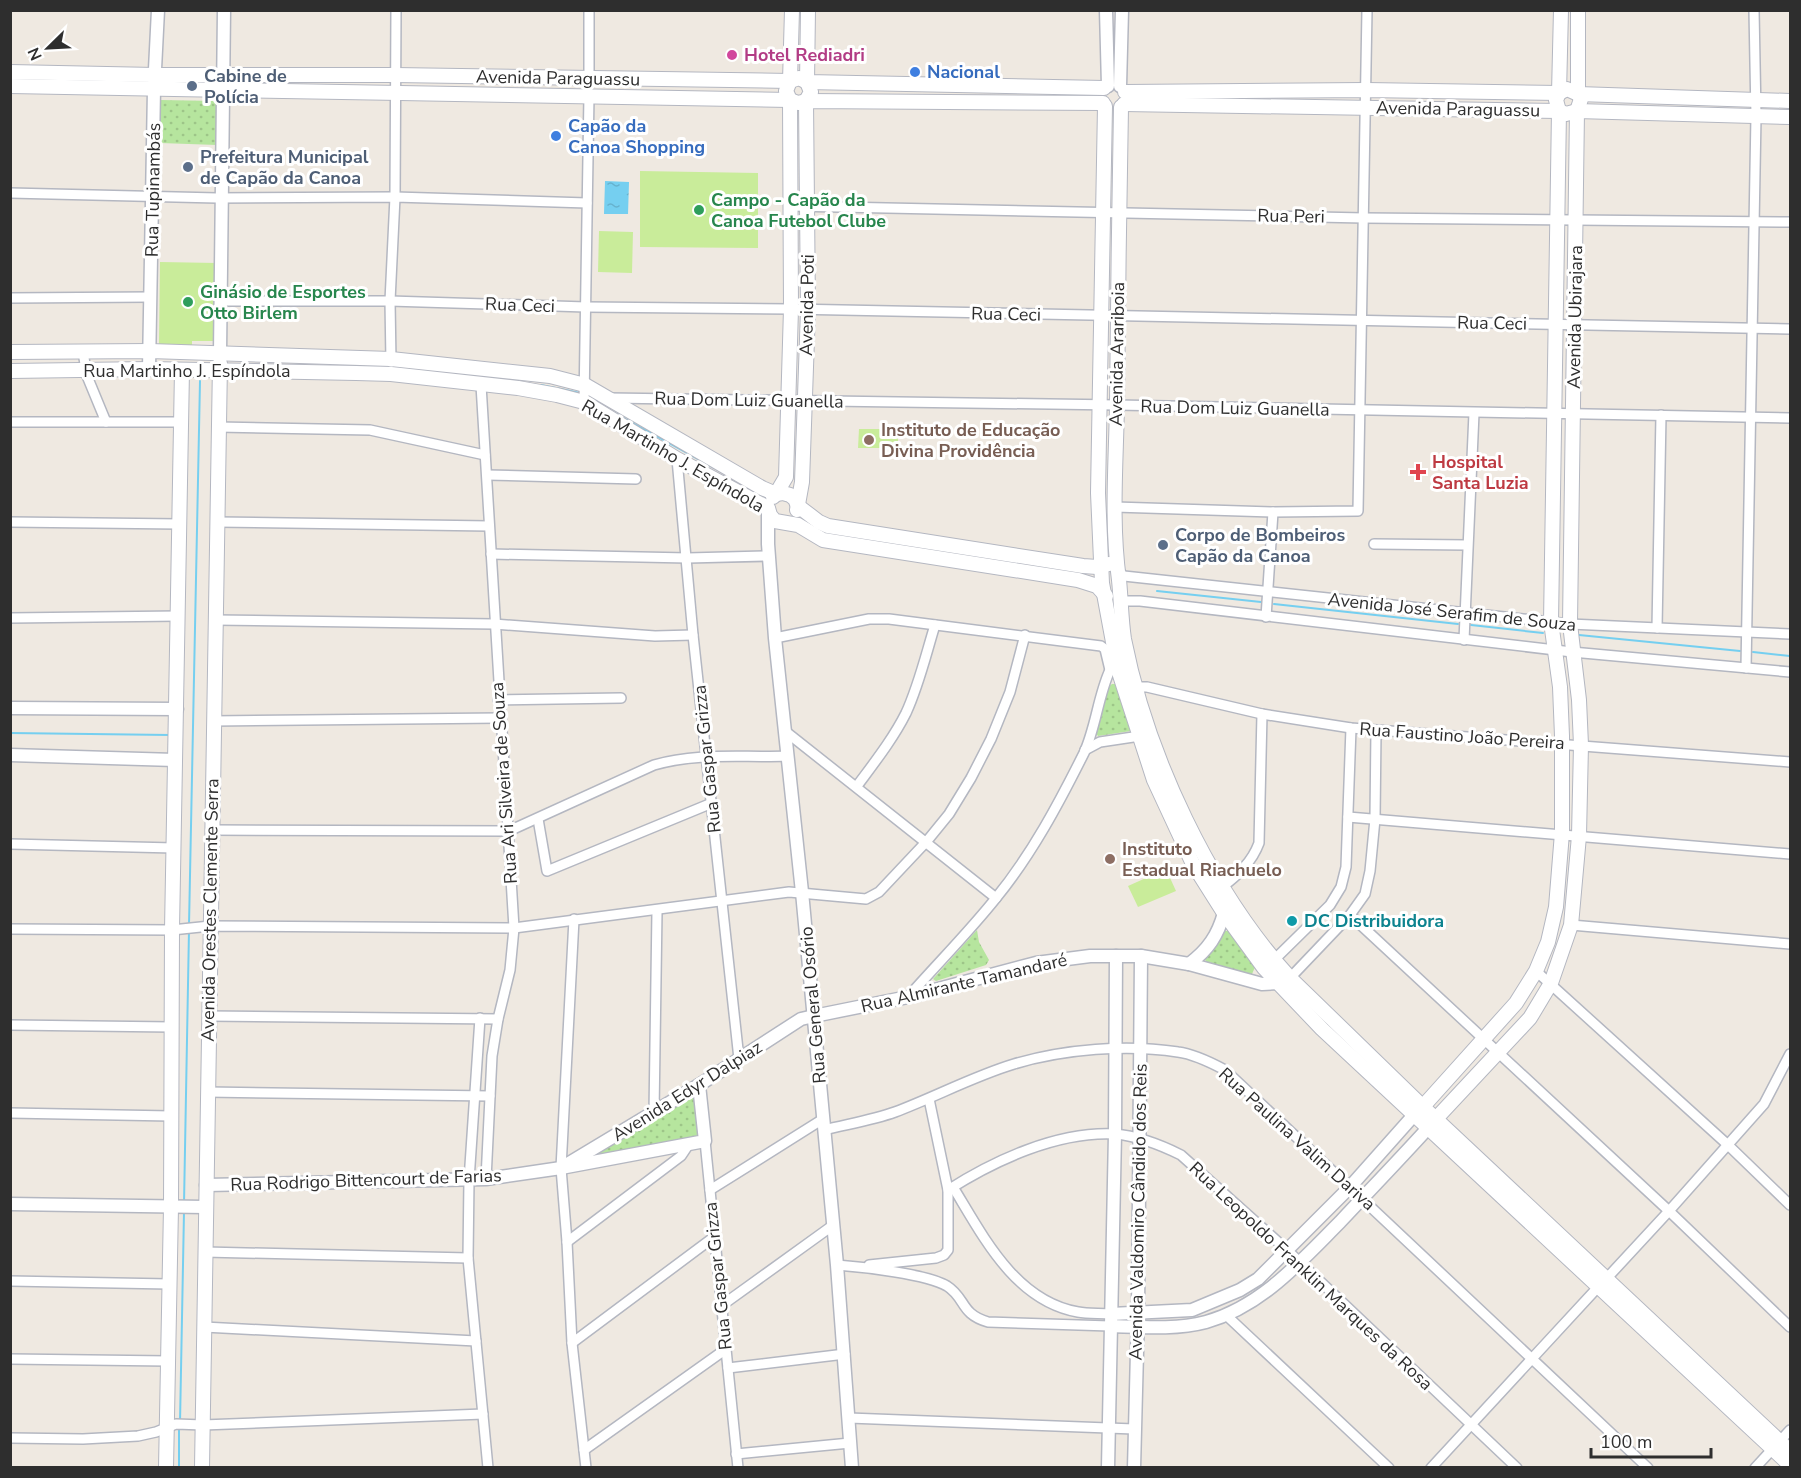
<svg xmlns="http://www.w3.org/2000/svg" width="1801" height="1478" font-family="'Nunito Sans',sans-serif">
<defs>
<pattern id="park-dots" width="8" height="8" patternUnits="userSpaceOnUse" patternTransform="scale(1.5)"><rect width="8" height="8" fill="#b6e59e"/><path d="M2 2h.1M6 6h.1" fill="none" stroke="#9dc588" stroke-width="1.8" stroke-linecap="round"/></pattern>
<pattern id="water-ripples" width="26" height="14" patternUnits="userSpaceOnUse" patternTransform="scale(1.5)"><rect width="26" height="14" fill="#75cff0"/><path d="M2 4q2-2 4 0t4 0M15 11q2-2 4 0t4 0" fill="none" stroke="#66b2ce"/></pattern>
</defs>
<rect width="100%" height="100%" fill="#efe9e1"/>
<!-- park -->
<g fill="url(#park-dots)">
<path d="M160,100l58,1 -1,44 -57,-2z"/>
<path d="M1112,684h3l16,47 -33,5 -3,-4 13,-45z"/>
<path d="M977,930l2,12 10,18 -3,5 -50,16 -3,-2z"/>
<path d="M1224,931h5l27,34 -4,9 -4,2 -42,-13 -1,-5z"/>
<path d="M695,1092l3,46 -113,22z"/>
</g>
<!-- pitch -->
<g fill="#c9ec9a">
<path d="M640,171l118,2v75l-118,-1z"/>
<path d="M599,231l34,1 -1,41 -34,-1z"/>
<path d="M160,262l57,1 -2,78h-23v8h-13v-4h-20z"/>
<path d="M859,429h39v19h-40z"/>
<path d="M1166,869l10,22 -38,16 -10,-21z"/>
</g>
<!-- water -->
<path fill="url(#water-ripples)" d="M605,181l24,1 -1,32h-24z"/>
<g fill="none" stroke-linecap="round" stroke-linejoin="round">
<!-- stream -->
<g stroke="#75cff0" stroke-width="2">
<path d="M353,366l33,1"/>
<path d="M408,369l73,6 31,6"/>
<path d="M541,385l39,8"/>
<path d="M611,411l103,57"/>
<path d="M802,519l8,4"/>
<path d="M1157,591l104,11"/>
<path d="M1274,604l184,20"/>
<path d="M1471,625l72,8"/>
<path d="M1579,635l161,16"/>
<path d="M1753,652l37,4"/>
<path d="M10,733l160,2"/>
<path d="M189,925l11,-544"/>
<path d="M184,1204l5,-274"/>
<path d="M180,1423l4,-211"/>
<path d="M179,1468v-40"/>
</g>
<defs>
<g id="minor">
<path d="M589,10v68"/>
<path d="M10,193l207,5 178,-1 192,6"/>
<path d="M791,206l573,12 426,4"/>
<path d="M10,298l141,-1"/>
<path d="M221,301h169l196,6 205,2 999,20"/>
<path d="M83,352l4,24 19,46"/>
<path d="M391,362l-1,-61 5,-104 1,-187"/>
<path d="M481,385l33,543 -4,42 -12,49 -6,37 -6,123"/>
<path d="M609,398l508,7 673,13"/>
<path d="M584,402l5,-307"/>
<path d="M10,422h170"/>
<path d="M218,427l152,3 115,25"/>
<path d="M677,459l16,176 46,424"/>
<path d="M487,475l149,4"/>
<path d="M1115,507l158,5 85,-1 9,-501"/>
<path d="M10,522l169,2"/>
<path d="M217,522l272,4"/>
<path d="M1374,544l93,1"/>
<path d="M491,554l197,4 81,-2"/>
<path d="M1117,571l7,5 446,48 220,10"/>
<path d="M1120,601h20l432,51 218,20"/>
<path d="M1266,617l7,-105"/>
<path d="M10,618l169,-2"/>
<path d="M215,620l279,4 161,12 38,-1"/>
<path d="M1657,628l4,-213"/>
<path d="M775,638l94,-19h20l212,27 4,3 5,21"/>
<path d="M1464,640l10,-227"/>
<path d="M1746,668l10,-552 -2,-106"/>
<path d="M1136,687h11l115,27 89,14 439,34"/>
<path d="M498,700l123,-2"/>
<path d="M213,721l287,-3"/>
<path d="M785,731l211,167"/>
<path d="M1085,750l15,-8 40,-6"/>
<path d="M857,786c17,-23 36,-47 49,-73 13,-28 20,-59 29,-88"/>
<path d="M1348,817l442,37"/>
<path d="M538,819l9,52 165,-68"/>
<path d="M212,830l297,1 145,-66c44,-13 89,-7 134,-9"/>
<path d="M10,844l164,4"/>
<path d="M1222,887c16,-12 30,-25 37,-44l3,-129"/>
<path d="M1350,915l319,296 121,116"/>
<path d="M574,919l-13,249 6,74 5,101 14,125"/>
<path d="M1571,925l219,19"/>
<path d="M10,929l162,1 38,-4 304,2 275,-36 77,7 13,-7 48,-51 22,-27 22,-36 20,-39 19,-47 15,-57"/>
<path d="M1274,960l56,-55 11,-18 5,-20 5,-139"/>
<path d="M1536,971l192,174 62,60"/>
<path d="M1290,978l60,-63 15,-21 5,-23 5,-52 1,-88"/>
<path d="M908,997c29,-33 61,-65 88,-99 36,-44 63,-95 88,-145 12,-26 14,-57 26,-83l8,-1"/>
<path d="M208,1016l290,3"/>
<path d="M480,1018l-11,162 -1,78 20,210"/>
<path d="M10,1025l162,2"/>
<path d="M207,1092l283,4"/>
<path d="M10,1113l161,3"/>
<path d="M654,1113l3,-202"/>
<path d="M824,1130c24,-6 49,-10 71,-18 40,-15 79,-36 119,-48 50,-15 113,-20 164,-12 16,2 32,10 47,18l423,398"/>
<path d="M705,1141l33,327"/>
<path d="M953,1187c30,49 62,114 125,125 10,2 22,1 33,2"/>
<path d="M710,1190l113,-71"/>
<path d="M948,1190c47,-30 110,-59 167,-56 23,2 46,11 66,21l106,95 230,218"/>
<path d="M567,1242l114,-86 8,-12"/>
<path d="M205,1252l263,6"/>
<path d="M837,1265c26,2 90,9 110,21 19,12 13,28 41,36l122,4"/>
<path d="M869,1265l67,-7 8,-3 4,-5v-60l-19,-91"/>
<path d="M1607,1278l62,-67 95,-107 26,-50"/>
<path d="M10,1281l159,3"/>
<path d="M721,1306l111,-80"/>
<path d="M1226,1315l163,153"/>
<path d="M204,1327l272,14"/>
<path d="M572,1343l142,-106"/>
<path d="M10,1359l158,2"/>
<path d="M728,1368l117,-14"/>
<path d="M849,1418l285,11"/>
<path d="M10,1438l73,1 55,-3 18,-4 20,-8 27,1 280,-11"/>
<path d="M584,1450l142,-101"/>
<path d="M736,1454l114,-11"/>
<path d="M1431,1468l168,-182"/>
<path d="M1755,1468l35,-38"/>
</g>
<g id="tertiary">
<path d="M1106,10l2,76"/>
<path d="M1120,86l2,-76"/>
<path d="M220,353l4,-343"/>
<path d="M149,369l5,-280 4,-79"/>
<path d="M768,511v33l7,94 27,254 35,373 15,203"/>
<path d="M10,708l167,1"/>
<path d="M10,755l165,5"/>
<path d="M1189,964c19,-14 29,-29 35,-51"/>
<path d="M561,1168l138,-83 102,-66 13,-3 94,-19 128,-34 54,-7h51l48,8 73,20 16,-1 7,-3"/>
<path d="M206,1185l280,-6 75,-11 144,-27 -6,-56"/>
<path d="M10,1204l195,3"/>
<path d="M1111,1314l81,-4 48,-20 18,-11 92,-92 64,-72"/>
<path d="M1110,1326c31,1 66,4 96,-4 56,-16 94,-60 134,-100 29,-31 59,-62 88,-94"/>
<path d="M1108,1468l7,-334 1,-178"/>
<path d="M1134,1468l4,-155 3,-357"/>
</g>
<g id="secondary">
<path d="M10,72l145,3h240l395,6 9,-3 8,4 297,6"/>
<path d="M10,86c260,6 520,8 780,14l8,3 8,-2 297,2"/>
<path d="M1125,92l241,-2 193,3 8,-4 11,5 212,7"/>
<path d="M1124,104l435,7 7,3 11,-3 213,6"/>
<path d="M1105,106l-7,387 4,90 16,86 36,111 39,84 31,49 40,55 58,61 468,436"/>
<path d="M1121,107c-2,99 -3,199 -4,298 -1,58 -6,117 2,175 2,19 2,39 5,59 23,117 86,251 166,339l133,129 367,344"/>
<path d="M10,352l140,-1 241,8 159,17 35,9 177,103 14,6 7,-1 7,2 5,4 3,7 21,16 9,4 255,40 14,1 12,-3"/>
<path d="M10,371l139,-2 207,4 35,1 127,14 39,7 27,7 93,57 91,49 2,7 5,6 23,4 25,15 255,40 19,6 9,10"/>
<path d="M773,497l3,-3 10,-17 5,-168 -1,-209 -4,-9 4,-10 2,-71"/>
<path d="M797,510l5,-28 6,-172 -2,-209 5,-9 -4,-10 1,-72"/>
<path d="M1418,1112l98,-109 20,-32 12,-29 8,-35 6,-74v-97l-2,-49 -9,-65 8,-511 -3,-11 3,-7 2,-83"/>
<path d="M1431,1124l99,-106 21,-35 20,-58 8,-89 2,-91 -2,-45 -9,-76 7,-513 4,-12 -3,-5v-84"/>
<path d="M166,1468l5,-261 1,-277 10,-560"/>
<path d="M202,1468l18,-1105"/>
</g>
</defs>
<!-- minor casing -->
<use href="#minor" stroke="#b4b7c1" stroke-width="12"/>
<!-- tertiary casing -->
<use href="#tertiary" stroke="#b4b7c1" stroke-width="15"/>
<!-- secondary casing -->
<use href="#secondary" stroke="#b4b7c1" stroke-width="16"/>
<!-- minor -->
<use href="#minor" stroke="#fff" stroke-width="9"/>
<!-- tertiary -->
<use href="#tertiary" stroke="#fff" stroke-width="12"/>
<!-- secondary -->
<use href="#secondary" stroke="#fff" stroke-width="14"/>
</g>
<!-- markers -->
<circle fill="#d1479c" stroke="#fff" stroke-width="2" cx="732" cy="55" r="6"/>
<g fill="#3f7fe0" stroke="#fff" stroke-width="2">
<circle cx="915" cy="72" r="6"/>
<circle cx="556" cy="136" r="6"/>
</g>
<g fill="#5c6f8a" stroke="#fff" stroke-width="2">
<circle cx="192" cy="86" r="6"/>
<circle cx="188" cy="167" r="6"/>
<circle cx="1163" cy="545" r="6"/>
</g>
<g fill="#2e9e5b" stroke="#fff" stroke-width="2">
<circle cx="699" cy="210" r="6"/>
<circle cx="188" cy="302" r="6"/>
</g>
<g fill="#8d6e63" stroke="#fff" stroke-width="2">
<circle cx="869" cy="440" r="6"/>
<circle cx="1110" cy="859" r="6"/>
</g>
<path fill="#e0444e" stroke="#fff" stroke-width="2" d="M1415 463h6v6h6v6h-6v6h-6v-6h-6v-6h6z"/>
<circle fill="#0f9aa8" stroke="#fff" stroke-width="2" cx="1292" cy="921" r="6"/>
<g text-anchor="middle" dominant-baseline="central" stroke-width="6" stroke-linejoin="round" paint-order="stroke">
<!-- hotel labels -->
<g font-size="18" font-weight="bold" fill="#b23c85" stroke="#fff" text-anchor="start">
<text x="744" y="55">Hotel Rediadri</text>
</g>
<!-- shop labels -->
<g font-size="18" font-weight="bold" fill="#366cbe" stroke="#fff" text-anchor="start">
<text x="927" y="72">Nacional</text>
<text x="568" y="126">Capão da<tspan x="568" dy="21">Canoa Shopping</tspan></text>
</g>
<!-- service labels -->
<g font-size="18" font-weight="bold" fill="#4e5e75" stroke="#fff" text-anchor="start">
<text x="204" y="76">Cabine de<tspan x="204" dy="21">Polícia</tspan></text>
<text x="200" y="157">Prefeitura Municipal<tspan x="200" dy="21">de Capão da Canoa</tspan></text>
<text x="1175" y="535">Corpo de Bombeiros<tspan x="1175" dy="21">Capão da Canoa</tspan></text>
</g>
<!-- street labels -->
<g font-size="18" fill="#2e2e2e" stroke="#fff">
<text transform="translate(558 78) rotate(1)">Avenida Paraguassu</text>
<text transform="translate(1458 109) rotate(1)">Avenida Paraguassu</text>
<text transform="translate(153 190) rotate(-89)">Rua Tupinambás</text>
<text transform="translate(1291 216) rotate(1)">Rua Peri</text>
<text transform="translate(520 305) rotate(2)">Rua Ceci</text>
<text transform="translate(807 305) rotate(-89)">Avenida Poti</text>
<text transform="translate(1006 314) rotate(1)">Rua Ceci</text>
<text transform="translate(1575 317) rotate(-89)">Avenida Ubirajara</text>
<text transform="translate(1492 323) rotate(1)">Rua Ceci</text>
<text transform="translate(1117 354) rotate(-89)">Avenida Arariboia</text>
<text x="187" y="371">Rua Martinho J. Espíndola</text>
<text transform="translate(749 400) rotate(1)">Rua Dom Luiz Guanella</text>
<text transform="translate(1235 408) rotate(1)">Rua Dom Luiz Guanella</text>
<text transform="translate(673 456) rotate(30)">Rua Martinho J. Espíndola</text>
<text transform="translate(1452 612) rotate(6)">Avenida José Serafim de Souza</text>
<text transform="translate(1462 736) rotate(4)">Rua Faustino João Pereira</text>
<text transform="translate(707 759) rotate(-96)">Rua Gaspar Grizza</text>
<text transform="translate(504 783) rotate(-94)">Rua Ari Silveira de Souza</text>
<text transform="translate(210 910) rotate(-89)">Avenida Orestes Clemente Serra</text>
<text transform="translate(964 983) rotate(-13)">Rua Almirante Tamandaré</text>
<text transform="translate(813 1005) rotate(-95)">Rua General Osório</text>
<text transform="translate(687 1091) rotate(-32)">Avenida Edyr Dalpiaz</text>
<text transform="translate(1297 1139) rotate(42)">Rua Paulina Valim Dariva</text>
<text transform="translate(366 1180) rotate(-2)">Rua Rodrigo Bittencourt de Farias</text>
<text transform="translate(1138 1212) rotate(-89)">Avenida Valdomiro Cândido dos Reis</text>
<text transform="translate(718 1276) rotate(-96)">Rua Gaspar Grizza</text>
<text transform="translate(1311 1276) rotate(43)">Rua Leopoldo Franklin Marques da Rosa</text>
</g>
<!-- leisure labels -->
<g font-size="18" font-weight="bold" fill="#27864d" stroke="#fff" text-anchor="start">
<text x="711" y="200">Campo - Capão da<tspan x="711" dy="21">Canoa Futebol Clube</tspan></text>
<text x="200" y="292">Ginásio de Esportes<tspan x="200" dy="21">Otto Birlem</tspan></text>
</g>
<!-- education labels -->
<g font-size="18" font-weight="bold" fill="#785e54" stroke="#fff" text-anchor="start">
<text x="881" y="430">Instituto de Educação<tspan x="881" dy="21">Divina Providência</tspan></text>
<text x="1122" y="849">Instituto<tspan x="1122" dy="21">Estadual Riachuelo</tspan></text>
</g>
<!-- health labels -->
<g font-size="18" font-weight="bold" fill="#be3a42" stroke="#fff" text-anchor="start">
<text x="1432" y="462">Hospital<tspan x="1432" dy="21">Santa Luzia</tspan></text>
</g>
<!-- culture labels -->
<g font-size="18" font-weight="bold" fill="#0d838f" stroke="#fff" text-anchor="start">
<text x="1304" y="921">DC Distribuidora</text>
</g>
</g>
<!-- border -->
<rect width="1801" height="1478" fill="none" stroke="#2e2e2e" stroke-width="24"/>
<!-- north arrow -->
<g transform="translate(48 48) rotate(246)" stroke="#ffffff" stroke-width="4.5" paint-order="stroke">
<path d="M0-4.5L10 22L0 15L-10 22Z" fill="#2e2e2e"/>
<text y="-9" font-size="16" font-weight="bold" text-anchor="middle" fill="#2e2e2e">N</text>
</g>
<!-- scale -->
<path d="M1591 1448v9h120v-9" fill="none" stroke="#2e2e2e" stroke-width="3"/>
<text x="1600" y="1448" font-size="18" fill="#2e2e2e" stroke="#ffffff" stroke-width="4.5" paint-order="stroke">100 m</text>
</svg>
